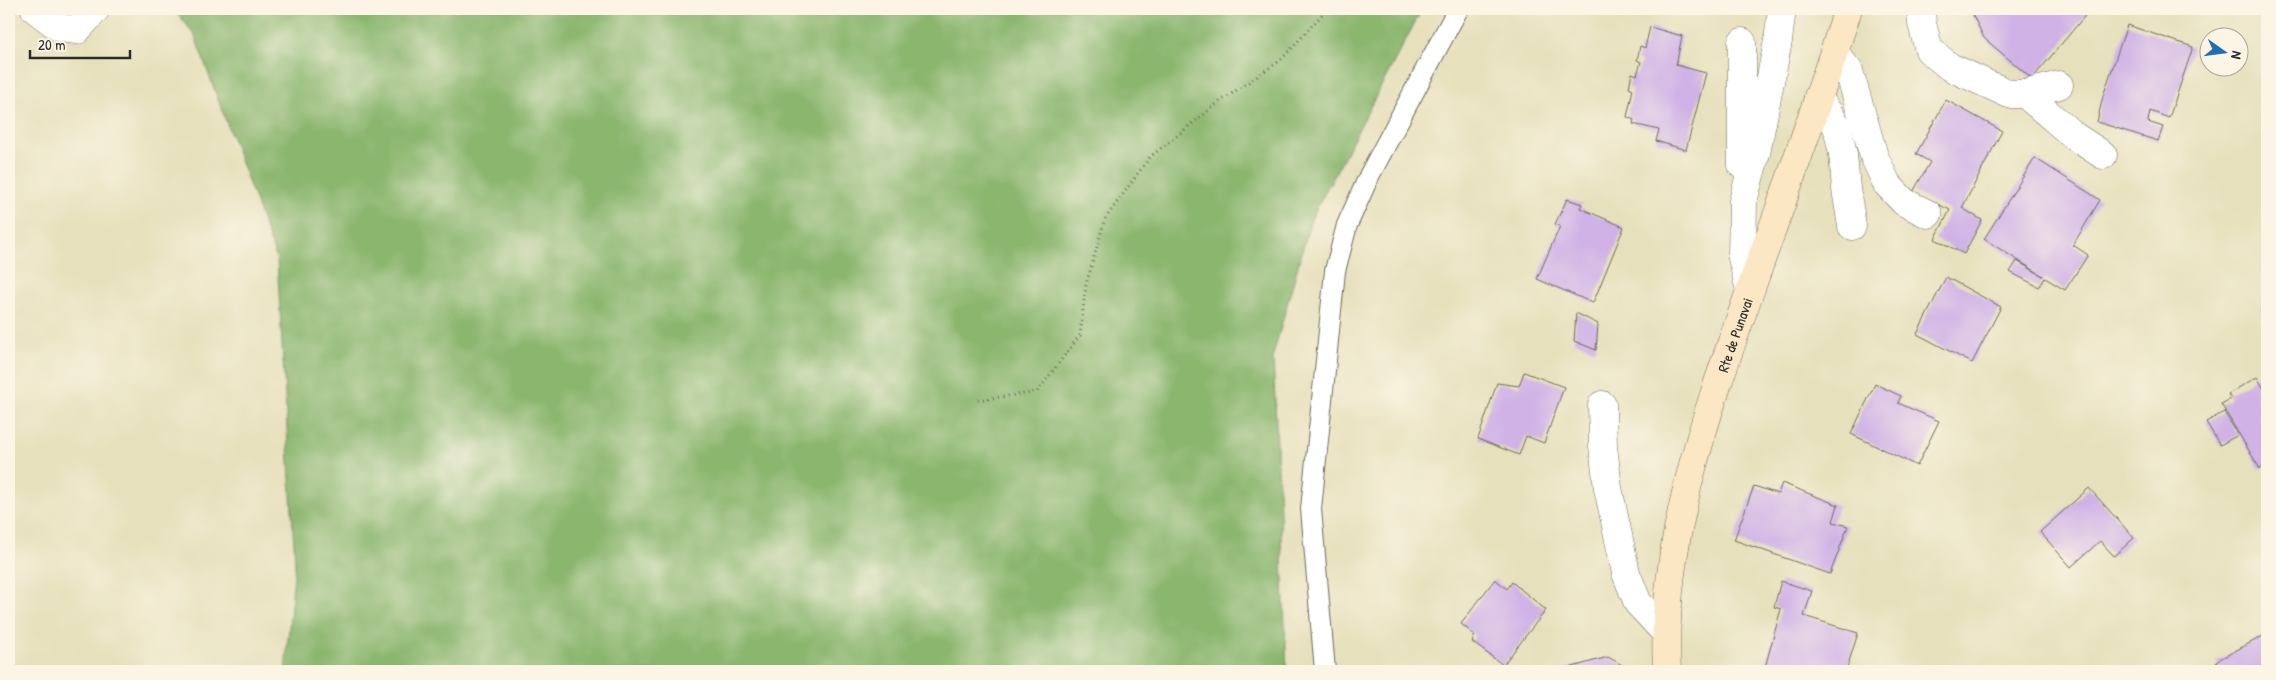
<svg xmlns="http://www.w3.org/2000/svg" width="2276" height="680" font-family="'Patrick Hand',sans-serif">
<rect width="100%" height="100%" fill="#fcf5e5"/>
<filter id="ink" filterUnits="userSpaceOnUse"><feTurbulence type="fractalNoise" baseFrequency=".02" numOctaves="2"/><feDisplacementMap in="SourceGraphic" scale="10" xChannelSelector="R" yChannelSelector="G"/><feConvolveMatrix kernelMatrix="1 2 1 2 8 2 1 2 1" color-interpolation-filters="sRGB"/></filter>
<filter id="wash" filterUnits="userSpaceOnUse"><feTurbulence type="fractalNoise" baseFrequency=".0096" numOctaves="4" result="noise"/><feDisplacementMap in="SourceGraphic" scale="20" xChannelSelector="R" yChannelSelector="G"/><feGaussianBlur stdDeviation="1.12" result="paint"/><feColorMatrix in="noise" values="0 0 0 0 0 0 0 0 0 0 0 0 0 0 0 0 0 1.4 0 .05"/><feComposite in="paint" operator="in"/></filter>
<g filter="url(#wash)">
<rect width="100%" height="100%" fill="#e6e0bc"/>
<!-- forest -->
<path fill="#8ab66e" stroke="#5a704c" d="M174,9h1248l-111,210 -38,136 14,316h-1002l10,-108 -18,-303 -83,-226z"/>
<g id="blocks">
<!-- building -->
<g fill="#d0b2e6">
<path d="M1970,9h117l2,2 -57,68 -48,-41z"/>
<path d="M2127,25l66,22 -24,71 -19,-7 -2,11 15,5 -5,14 -61,-19 6,-26z"/>
<path d="M1650,27l32,9 -6,29 30,8 -20,77 -30,-9 3,-11 -26,-6 1,-4 -7,-3 6,-28 -4,-2 3,-14 5,2 4,-13 -4,-2 3,-14 5,2z"/>
<path d="M1946,100l56,31 -40,77 20,12 -18,34 -29,-15 15,-29 -37,-18 17,-30 -14,-8z"/>
<path d="M2035,158l65,42 -27,45 15,10 -23,35 -20,-12 -6,9 -29,-15 7,-11 26,15 -59,-37z"/>
<path d="M1567,199l15,5 -2,4 44,19 -31,76 -56,-24 23,-53 -5,-2z"/>
<path d="M1946,277l55,30 -29,56 -55,-29z"/>
<path d="M2267,303v13l-6,-7z"/>
<path d="M1576,313l22,11 -2,26 -22,-9z"/>
<path d="M1524,372l40,15 -20,56 -18,-7 -7,19 -41,-16 19,-56 22,3z"/>
<path d="M2257,377l10,17v70l-7,5 -39,-65 10,-5 -3,-5z"/>
<path d="M1875,384l26,12 -3,7 41,18 -22,45 -66,-32z"/>
<path d="M2224,412l14,23 -18,10 -14,-23z"/>
<path d="M1782,483l56,22 -5,17 15,4 -18,48 -96,-34 20,-54 24,8z"/>
<path d="M2089,488l45,50 -20,18 -14,-15 -29,26 -31,-35z"/>
<path d="M1495,579l12,10 5,-7 34,28 -43,55 -31,-23 3,-7 -14,-11z"/>
<path d="M1781,581l31,10 -8,25 54,17 -12,38h-82l17,-62 -7,-2z"/>
<path d="M2267,634v37h-45l-6,-10z"/>
<path d="M1608,657l16,9 1,5h-67z"/>
</g>
</g>
</g>
<g filter="url(#ink)">
<use href="#blocks" fill-opacity="0" stroke="#6c6a5e" stroke-width="1"/>
<g fill="none" stroke-linecap="round" stroke-linejoin="round">
<defs>
<path id="lane" d="M1325,671l-14,-162 24,-238 12,-46 23,-51 88,-165"/>
<g id="street">
<path d="M35,9l25,19 17,2 19,-21"/>
<path d="M1921,9l1,15 7,26 21,17 59,27h16l34,-9"/>
<path d="M1834,52l15,19 25,85 13,28 17,18 24,12"/>
<path d="M2025,94l49,42 29,19"/>
<path d="M1818,97l19,29 6,28 3,35 6,37"/>
<path d="M1742,165v-123"/>
<path d="M1750,290l-8,-32 1,-57 13,-48 22,-112 4,-32"/>
<path d="M1602,405l1,41 5,42 18,85 12,30 27,29"/>
</g>
<g id="secondary">
<path id="s1" d="M1667,671c-7,-131 40,-259 83,-380 34,-94 68,-188 98,-282"/>
</g>
</defs>
<!-- lane casing -->
<use href="#lane" stroke="#6c6a5e" stroke-width="22"/>
<!-- street casing -->
<use href="#street" stroke="#6c6a5e" stroke-width="29"/>
<!-- secondary casing -->
<use href="#secondary" stroke="#6c6a5e" stroke-width="29"/>
<!-- path -->
<path stroke="#6c6a5e" stroke-width="3" stroke-dasharray="1 4" stroke-linecap="butt" d="M978,400l59,-8 43,-57 6,-50 19,-66 45,-62 68,-54 63,-43 46,-51"/>
<!-- lane -->
<use href="#lane" stroke="#fff" stroke-width="20"/>
<!-- street -->
<use href="#street" stroke="#fff" stroke-width="28"/>
<!-- secondary -->
<use href="#secondary" stroke="#fbe7c3" stroke-width="28"/>
</g>
</g>
<g text-anchor="middle" dominant-baseline="central" stroke-width="4" stroke-linejoin="round" paint-order="stroke">
<!-- street labels -->
<g font-size="15" fill="#2b2b2b" stroke="#fcf5e5">
<text stroke="none"><textPath href="#s1" startOffset="345">Rte de Punavai</textPath></text>
</g>
</g>
<!-- margin -->
<rect width="2276" height="680" fill="none" stroke="#fcf5e5" stroke-width="30"/>
<!-- north arrow -->
<g transform="translate(2224 52) rotate(104)"><circle r="24" fill="#fcf5e5" stroke="#a8a49b"/>
<path d="M0-4L9 19L0 12L-9 19Z" fill="#1f6fb2"/>
<text y="-8" font-size="14" font-weight="bold" text-anchor="middle" fill="#2b2b2b">N</text>
</g>
<!-- scale -->
<path d="M30 50v8h100v-8" fill="none" stroke="#2b2b2b" stroke-width="2.5"/>
<text x="38" y="50" font-size="15" fill="#2b2b2b" stroke="#fcf5e5" stroke-width="4" paint-order="stroke">20 m</text>
</svg>
